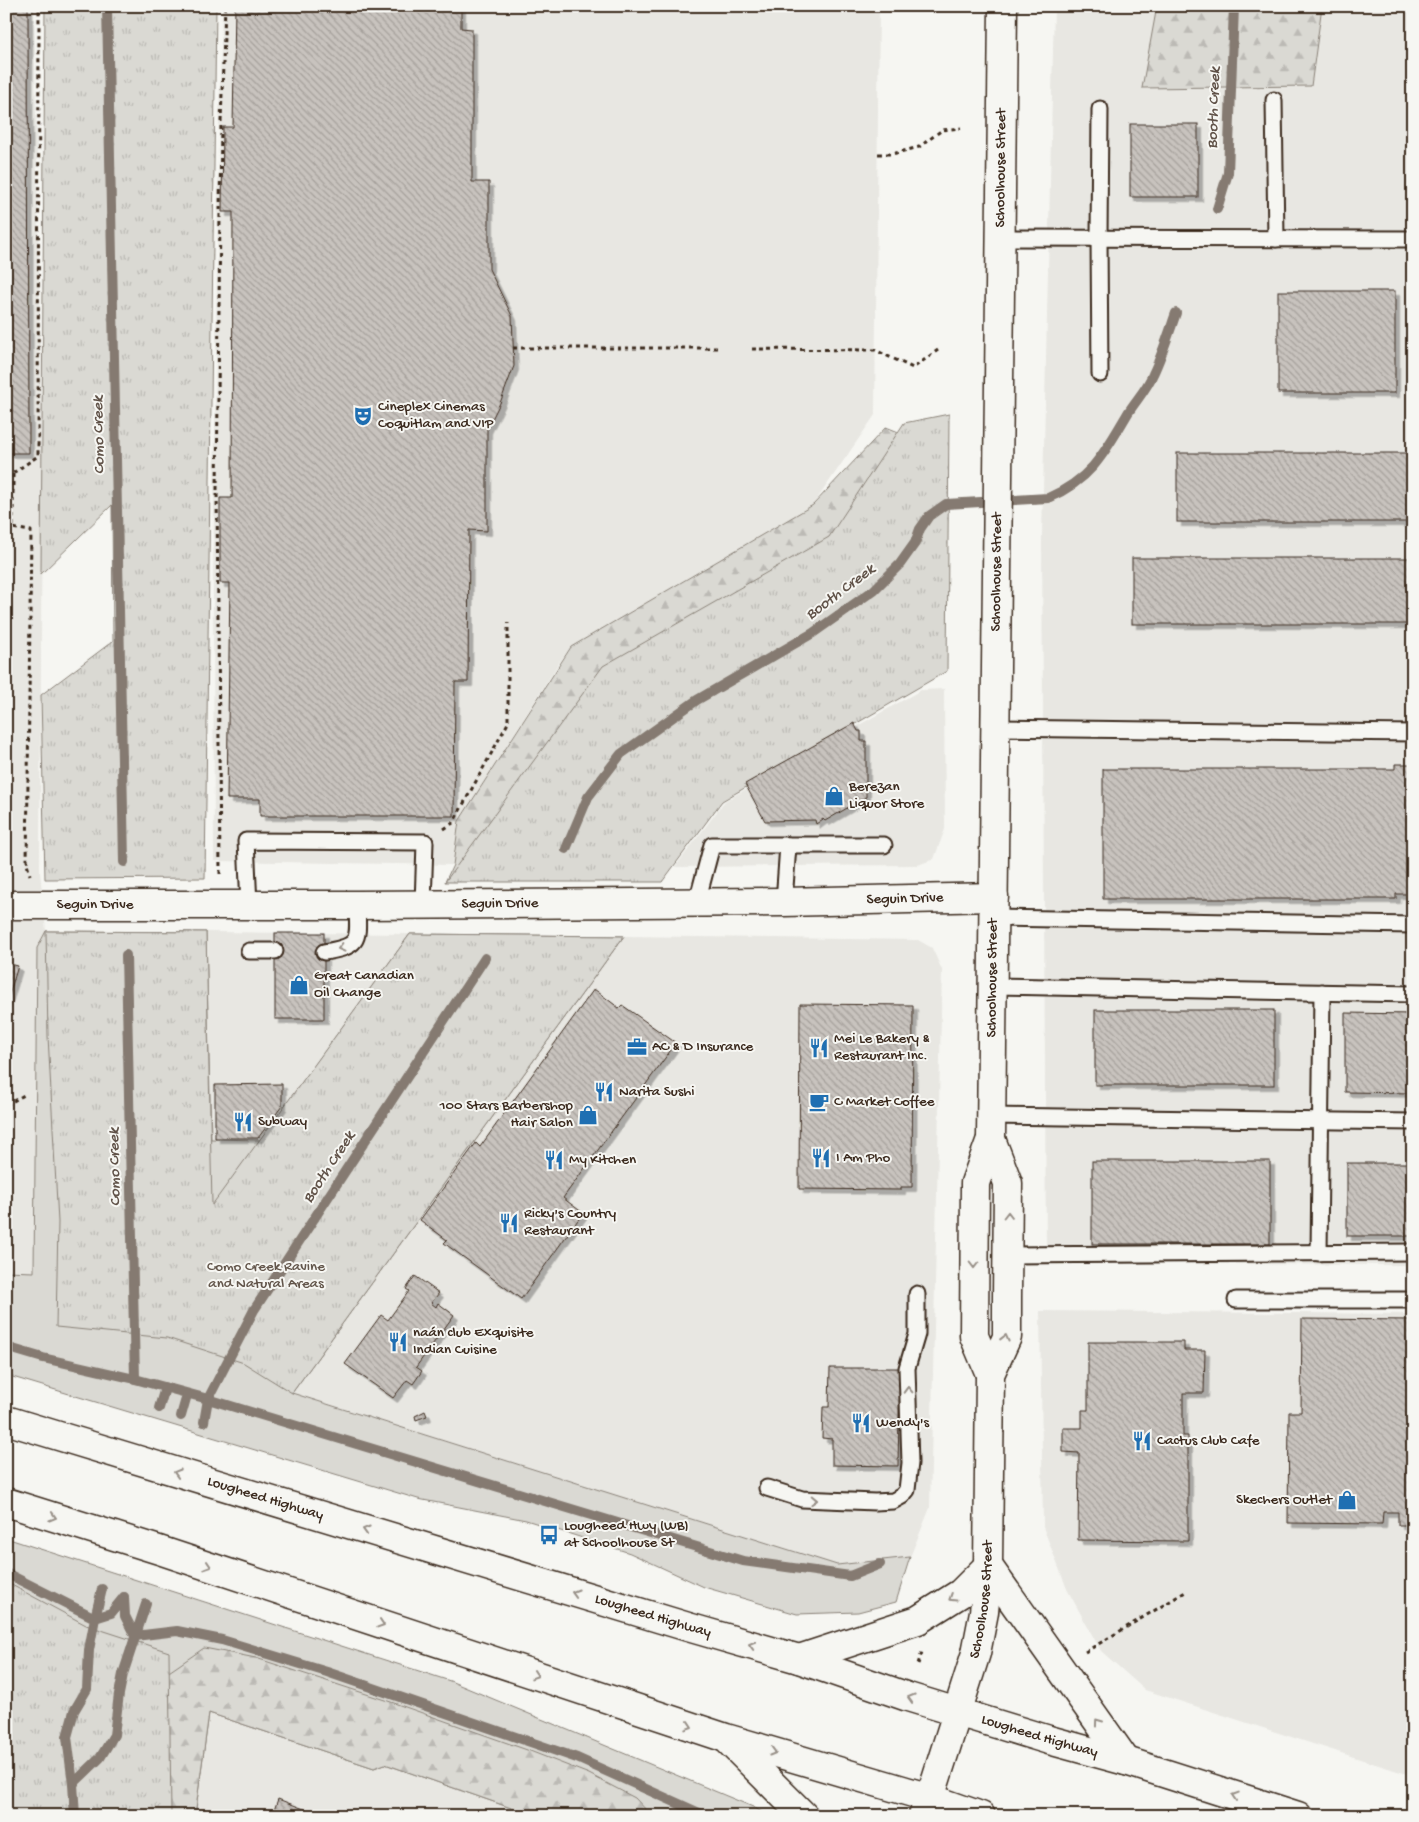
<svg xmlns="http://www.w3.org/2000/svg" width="1419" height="1822" font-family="'Gochi Hand',sans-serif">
<defs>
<pattern id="forest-firs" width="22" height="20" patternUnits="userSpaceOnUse" patternTransform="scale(1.25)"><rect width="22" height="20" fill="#dad9d3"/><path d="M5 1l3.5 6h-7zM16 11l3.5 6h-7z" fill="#bcbab5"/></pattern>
<pattern id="park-tufts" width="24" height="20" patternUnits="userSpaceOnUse" patternTransform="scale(1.25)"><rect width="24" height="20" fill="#dad9d3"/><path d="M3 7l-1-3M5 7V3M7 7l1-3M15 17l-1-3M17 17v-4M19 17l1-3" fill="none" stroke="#bcbab5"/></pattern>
<pattern id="building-back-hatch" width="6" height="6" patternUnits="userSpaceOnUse" patternTransform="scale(1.25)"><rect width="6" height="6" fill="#c8c3be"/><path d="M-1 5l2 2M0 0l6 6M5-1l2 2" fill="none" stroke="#a49f9a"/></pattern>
<filter id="shadow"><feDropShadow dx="4.5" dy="4.5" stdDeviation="0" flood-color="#0004"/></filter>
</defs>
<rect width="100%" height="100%" fill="#f6f6f2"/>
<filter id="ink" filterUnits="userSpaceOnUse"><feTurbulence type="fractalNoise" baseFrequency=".02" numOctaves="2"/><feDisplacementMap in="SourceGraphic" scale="10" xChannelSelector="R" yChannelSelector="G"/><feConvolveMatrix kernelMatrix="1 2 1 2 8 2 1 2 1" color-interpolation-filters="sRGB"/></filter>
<g filter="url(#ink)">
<!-- built -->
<g fill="#e8e7e2">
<path d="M6,6h28l8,426 -2,440 6,59 -1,416 -39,-12z"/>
<path d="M222,6h657l-4,409 -62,90 -242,142 -12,16 -100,158 -6,44 -239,-4 -1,-275 6,-463z"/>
<path d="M1054,6h359v1259l-367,-2 -4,-728z"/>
<path d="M944,689l1,140 -11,30 -16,6 -243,2 50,-66 196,-111z"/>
<path d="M206,932l204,2 -150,206 -49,-1z"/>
<path d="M624,936l294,4 14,8 10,22 -12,538 -20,49 -73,8 -545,-172z"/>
<path d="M1040,1311l373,3v462l-268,-86 -44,-39 -34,-62 -24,-62z"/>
<path d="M209,1713l165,55 11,-4 149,52h-339z"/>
</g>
<!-- green -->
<g fill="#dad9d3" stroke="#8a8278">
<path d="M46,931l160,1 5,207 49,1 150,-206 214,2 -332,457 545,172 73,-8 -14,45 -38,10 -61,2 -93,-27 -74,-34 -104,-33 -108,-21 -412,-124v-104l28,1 3,-324z"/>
<path d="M6,1538l444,143 303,126 16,9h-235l-149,-52 -11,4 -165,-55 -14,103h-189z"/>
</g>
<!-- forest -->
<g fill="url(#forest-firs)" stroke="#8a8278">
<path d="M1157,6h165l-11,80 -169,2z"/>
<path d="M886,427l33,13 30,26 -504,416 8,-17 6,-44 112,-174 242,-142z"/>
<path d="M204,1648l52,10 138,45 136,48 59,23 46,24 14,15 14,3h-129l-149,-52 -11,4 -165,-55 -14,103h-94l62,-140z"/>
</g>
<!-- park -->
<g fill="url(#park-tufts)" stroke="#8a8278">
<path d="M45,6h171l-11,872 -160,1 -4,-184 72,-54 -1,-136 -71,69z"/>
<path d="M949,414l-2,257 -225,130 -60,81h-217l158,-216 226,-129 75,-114z"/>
<path d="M46,931l160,1 6,273 198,-271 214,2 -332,457 -48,-30 -77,-25 -111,-11 2,-105 -10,-186z"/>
<path d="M6,1582l80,43 83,27 2,164h-165z"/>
</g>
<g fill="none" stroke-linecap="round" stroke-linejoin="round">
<!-- stream -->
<g stroke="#857a71" stroke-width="10">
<path d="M107,6l17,856"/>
<path d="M1217,209l11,-36 6,-167"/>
<path d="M566,849l22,-52 33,-43 76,-54 116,-67 61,-43 26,-26 15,-21 5,-14 9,-13 17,-12 102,-6c44,-19 57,-46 80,-85 8,-13 19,-24 25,-39 9,-19 16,-41 23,-61"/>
<path d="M126,955l9,424"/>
<path d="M6,1347l37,11 92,21 73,20 535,162 107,15 30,-12"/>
<path d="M159,1408l6,-20"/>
<path d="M181,1416l6,-21"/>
<path d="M204,1422l4,-23 46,-89 231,-352"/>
<path d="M6,1573l89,45 -6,32 -2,39 -13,22 -7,26 6,47"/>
<path d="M124,1597l1,19 10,20"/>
<path d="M95,1618l16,-5 13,-16"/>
<path d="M95,1618l7,-29"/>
<path d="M135,1636l42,-5 45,9 105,32 250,86 129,58"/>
<path d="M75,1816l-2,-32 27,-26 14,-23 5,-41 4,-20 23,-70"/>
</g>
</g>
<!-- building -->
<g fill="url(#building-back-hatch)" stroke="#3b2a1e" filter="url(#shadow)">
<path d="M6,6h22l1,447h-23z"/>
<path d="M235,6h226v22l11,1v153h17v87l23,47 2,50 -14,37 -13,26v102l-18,-1 -1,152h-13l-1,134h-194v-17h-33l3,-216h-10v-85h12l1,-286h-11l1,-85h10z"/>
<rect x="1412" y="6" width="1" height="62"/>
<rect x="1130" y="124" width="68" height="73"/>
<rect x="1278" y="291" width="117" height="102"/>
<rect x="1177" y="453" width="236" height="69"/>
<rect x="1132" y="558" width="281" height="66"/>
<path d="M854,723l4,8h3v10h5v56l-41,24 -2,-2 -7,5 -1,-4 -50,1 -20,-37z"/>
<path d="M1395,764h18v130h-17v5h-293v-130h292z"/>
<rect x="275" y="933" width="49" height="86"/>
<path d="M6,963l12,3 -12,39z"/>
<path d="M594,989l25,19 3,-3 54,38 -113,155 20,15 -62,86 -77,-56 3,-3 -27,-20 56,-77 4,4z"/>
<path d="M800,1004l113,1 -1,182h-11v3l-102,-1z"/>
<rect x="1095" y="1010" width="179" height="75"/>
<path d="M1345,1013l68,1v79l-68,-1z"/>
<path d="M282,1084v22l-24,32h-43v-53z"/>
<rect x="1092" y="1161" width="178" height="83"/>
<rect x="1347" y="1163" width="66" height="73"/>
<path d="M415,1276l24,17 -8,10 5,4 2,-4 16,12 -38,52 6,4 -9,13 -6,-4 -14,18 -48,-34 36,-49 7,5 21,-29 -3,-2z"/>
<path d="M1302,1319l111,1v205h-15v-13h-15l-1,12 -94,-1 1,-111h12z"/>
<path d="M1088,1342h96v8h21l-1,43h-21v43h5v105l-110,-1 1,-87 -16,-1v-24h19v-18h6z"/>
<path d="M830,1368h70l-2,98 -66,-1v-26l-10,-1 1,-31h6z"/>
<path d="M425,1411l2,5 -11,4 -1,-4z"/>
<path d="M278,1799l44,17h-50z"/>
</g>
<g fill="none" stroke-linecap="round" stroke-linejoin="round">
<defs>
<g id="lane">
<path d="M1274,100l2,139"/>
<path d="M1001,238l412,1"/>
<path d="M1100,374l-1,-136 1,-129"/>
<path d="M996,728l417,5"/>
<path d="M697,902l15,-57h172"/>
<path d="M784,902l4,-57"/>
<path d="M249,905l-3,-64 179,1 -2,63"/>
<path d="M993,918l420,7"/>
<path d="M249,951h26"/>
<path d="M324,952c38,-6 34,-12 33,-47"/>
<path d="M993,986l420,8"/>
<path d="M992,1116l421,6"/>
<path d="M1319,1253l3,-261"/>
<path d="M1008,1255l405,-3"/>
<path d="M1236,1300h177"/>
<path d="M767,1488l35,11 73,3 18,-1 9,-5 5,-6 3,-27 -3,-95 10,-34v-40"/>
</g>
<g id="street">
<path id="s1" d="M6,905h351l427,-3 210,-5"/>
<path d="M923,1816l7,-18"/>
</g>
<g id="secondary">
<path id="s2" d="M990,1374l-16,-38 1,-153 16,-44 12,-1133"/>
<path id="s3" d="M930,1798l46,-145 8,-41 4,-46 2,-192 17,-37v-39l1,-115 -17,-44"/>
</g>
<g id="primary">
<path id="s4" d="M6,1420l682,207 111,32 109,38 141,43 77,21 172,55"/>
<path d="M6,1502l153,48 567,188 204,60 51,18"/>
<path d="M799,1659l119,-39 43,-27 27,-27 138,195"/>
<path d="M729,1741l75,75"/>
</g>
</defs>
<!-- lane casing -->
<use href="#lane" stroke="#3b2a1e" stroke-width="19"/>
<!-- street casing -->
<use href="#street" stroke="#3b2a1e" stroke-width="31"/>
<!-- secondary casing -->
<use href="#secondary" stroke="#3b2a1e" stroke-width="31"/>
<!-- primary casing -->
<use href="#primary" stroke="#3b2a1e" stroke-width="31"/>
<!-- path -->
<g stroke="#3b2a1e" stroke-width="3" stroke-dasharray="4 4" stroke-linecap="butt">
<path d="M878,154h14l27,-7 23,-17 19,-2"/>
<path d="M513,348h207"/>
<path d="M752,349l123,1 38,18 25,-18"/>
<path d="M6,473h7v55"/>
<path d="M13,473l25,-17 1,-450"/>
<path d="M6,527l25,4 -4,333 3,11"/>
<path d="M444,829l9,-6 55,-100v-100"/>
<path d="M220,874l-3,-384 4,-368 4,-116"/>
<path d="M6,1105l20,-11"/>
<path d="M1085,1652l102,-61"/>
<path d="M918,1664l4,-12"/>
</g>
<!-- lane -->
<use href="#lane" stroke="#f6f6f2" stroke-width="15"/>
<!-- street -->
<use href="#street" stroke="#f6f6f2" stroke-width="28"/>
<!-- secondary -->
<use href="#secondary" stroke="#f6f6f2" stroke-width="28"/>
<!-- primary -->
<use href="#primary" stroke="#f6f6f2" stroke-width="28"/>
</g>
<!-- one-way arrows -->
<defs><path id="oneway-chevron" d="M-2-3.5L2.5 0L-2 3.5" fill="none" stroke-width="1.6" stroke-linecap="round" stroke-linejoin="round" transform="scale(1.25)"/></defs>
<g stroke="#989088">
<use href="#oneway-chevron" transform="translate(341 948) rotate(166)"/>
<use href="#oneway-chevron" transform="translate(1008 1215) rotate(-90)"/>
<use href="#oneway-chevron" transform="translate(974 1265) rotate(90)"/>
<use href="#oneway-chevron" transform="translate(1005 1338) rotate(-76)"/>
<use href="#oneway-chevron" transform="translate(908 1390) rotate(-92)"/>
<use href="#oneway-chevron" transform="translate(177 1473) rotate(-163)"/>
<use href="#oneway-chevron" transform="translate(814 1500) rotate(2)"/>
<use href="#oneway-chevron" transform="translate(53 1517) rotate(17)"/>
<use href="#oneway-chevron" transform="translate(366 1530) rotate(-163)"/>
<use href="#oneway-chevron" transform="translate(208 1566) rotate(18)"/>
<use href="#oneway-chevron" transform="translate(575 1593) rotate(-163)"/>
<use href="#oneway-chevron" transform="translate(952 1598) rotate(148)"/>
<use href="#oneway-chevron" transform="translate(381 1624) rotate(18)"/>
<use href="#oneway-chevron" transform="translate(752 1645) rotate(-164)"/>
<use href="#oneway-chevron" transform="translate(535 1675) rotate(18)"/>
<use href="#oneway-chevron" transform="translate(911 1698) rotate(-163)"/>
<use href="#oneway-chevron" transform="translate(1098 1722) rotate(-126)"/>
<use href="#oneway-chevron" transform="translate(689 1726) rotate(18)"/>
<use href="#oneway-chevron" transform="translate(773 1752) rotate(16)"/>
<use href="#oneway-chevron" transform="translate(1235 1796) rotate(-162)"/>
</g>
</g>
<!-- icons -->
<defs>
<symbol id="theatre-bare" viewBox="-9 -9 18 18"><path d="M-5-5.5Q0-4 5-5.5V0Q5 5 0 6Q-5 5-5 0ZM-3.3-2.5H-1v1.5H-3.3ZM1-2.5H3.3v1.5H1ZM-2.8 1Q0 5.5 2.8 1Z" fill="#1f6fb2" stroke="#f6f6f2" stroke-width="2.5" paint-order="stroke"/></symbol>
<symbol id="shop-bare" viewBox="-9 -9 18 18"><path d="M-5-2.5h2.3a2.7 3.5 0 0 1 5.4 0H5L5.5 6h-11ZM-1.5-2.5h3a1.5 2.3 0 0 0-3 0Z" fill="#1f6fb2" stroke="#f6f6f2" stroke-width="2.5" paint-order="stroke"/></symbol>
<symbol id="office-bare" viewBox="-9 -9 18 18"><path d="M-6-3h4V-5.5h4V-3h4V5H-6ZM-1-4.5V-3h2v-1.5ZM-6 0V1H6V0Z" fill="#1f6fb2" stroke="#f6f6f2" stroke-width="2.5" paint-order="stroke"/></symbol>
<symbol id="restaurant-bare" viewBox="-9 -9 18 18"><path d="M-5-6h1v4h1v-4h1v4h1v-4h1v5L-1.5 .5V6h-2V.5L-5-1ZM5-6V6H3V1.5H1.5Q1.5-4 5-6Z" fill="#1f6fb2" stroke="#f6f6f2" stroke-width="2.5" paint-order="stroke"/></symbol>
<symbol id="cafe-bare" viewBox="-9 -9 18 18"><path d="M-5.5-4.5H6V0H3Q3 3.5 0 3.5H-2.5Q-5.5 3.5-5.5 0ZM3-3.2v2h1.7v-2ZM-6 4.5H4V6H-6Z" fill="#1f6fb2" stroke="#f6f6f2" stroke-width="2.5" paint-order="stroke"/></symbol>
<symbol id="bus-bare" viewBox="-9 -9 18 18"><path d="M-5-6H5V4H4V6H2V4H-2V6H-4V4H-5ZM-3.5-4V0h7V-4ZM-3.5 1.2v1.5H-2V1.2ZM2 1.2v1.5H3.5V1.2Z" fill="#1f6fb2" stroke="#f6f6f2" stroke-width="2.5" paint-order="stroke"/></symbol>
</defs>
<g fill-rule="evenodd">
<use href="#theatre-bare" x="349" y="402" width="28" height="28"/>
<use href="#shop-bare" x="820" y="782" width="28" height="28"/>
<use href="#shop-bare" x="285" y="971" width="28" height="28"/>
<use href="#office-bare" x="623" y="1033" width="28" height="28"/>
<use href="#restaurant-bare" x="805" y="1034" width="28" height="28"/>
<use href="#restaurant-bare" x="590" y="1078" width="28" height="28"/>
<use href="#cafe-bare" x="805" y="1088" width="28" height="28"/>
<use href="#shop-bare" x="574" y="1101" width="28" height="28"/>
<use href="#restaurant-bare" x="229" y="1108" width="28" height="28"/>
<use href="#restaurant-bare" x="807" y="1144" width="28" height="28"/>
<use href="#restaurant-bare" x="540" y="1146" width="28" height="28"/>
<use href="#restaurant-bare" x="495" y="1209" width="28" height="28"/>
<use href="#restaurant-bare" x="384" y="1328" width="28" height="28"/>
<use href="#restaurant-bare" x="847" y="1409" width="28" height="28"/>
<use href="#restaurant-bare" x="1128" y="1427" width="28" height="28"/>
<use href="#shop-bare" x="1333" y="1486" width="28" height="28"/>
<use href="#bus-bare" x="535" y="1521" width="28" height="28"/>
</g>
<g text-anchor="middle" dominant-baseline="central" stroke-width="4" stroke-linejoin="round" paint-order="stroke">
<!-- street labels -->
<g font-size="15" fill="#3b2a1e" stroke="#f6f6f2">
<text stroke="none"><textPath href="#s2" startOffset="1212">Schoolhouse Street</textPath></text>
<text stroke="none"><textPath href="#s2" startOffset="808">Schoolhouse Street</textPath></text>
<text stroke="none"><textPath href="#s1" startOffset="899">Seguin Drive</textPath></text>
<text stroke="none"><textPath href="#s1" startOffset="494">Seguin Drive</textPath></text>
<text stroke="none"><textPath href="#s1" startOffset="89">Seguin Drive</textPath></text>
<text stroke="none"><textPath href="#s2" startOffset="402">Schoolhouse Street</textPath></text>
<text stroke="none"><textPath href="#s4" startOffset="271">Lougheed Highway</textPath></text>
<text stroke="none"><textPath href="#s3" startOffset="206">Schoolhouse Street</textPath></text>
<text stroke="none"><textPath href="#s4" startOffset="676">Lougheed Highway</textPath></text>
<text stroke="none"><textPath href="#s4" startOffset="1081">Lougheed Highway</textPath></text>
</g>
<!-- poi labels -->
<g font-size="15" fill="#3b2a1e" stroke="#f6f6f2" text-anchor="start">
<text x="378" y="407">Cineplex Cinemas<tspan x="378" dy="17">Coquitlam and VIP</tspan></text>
<text x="849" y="787">Berezan<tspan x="849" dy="17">Liquor Store</tspan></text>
<text x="314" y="976">Great Canadian<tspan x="314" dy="17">Oil Change</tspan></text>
<text x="834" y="1039">Mei Le Bakery &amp;<tspan x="834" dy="17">Restaurant Inc.</tspan></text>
<text x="652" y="1047">AC &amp; D Insurance</text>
<text x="619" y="1092">Narita Sushi</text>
<text x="834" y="1102">C Market Coffee</text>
<text x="573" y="1106" text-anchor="end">100 Stars Barbershop<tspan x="573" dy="17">Hair Salon</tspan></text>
<text x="258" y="1122">Subway</text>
<text x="836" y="1158">I Am Pho</text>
<text x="569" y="1160">My Kitchen</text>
<text x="524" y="1214">Ricky's Country<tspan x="524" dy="17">Restaurant</tspan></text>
<text x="413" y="1333">naán club Exquisite<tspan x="413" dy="17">Indian Cuisine</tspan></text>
<text x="876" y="1423">Wendy's</text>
<text x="1157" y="1441">Cactus Club Cafe</text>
<text x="1332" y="1500" text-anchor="end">Skechers Outlet</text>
<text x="564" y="1526">Lougheed Hwy (WB)<tspan x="564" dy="17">at Schoolhouse St</tspan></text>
</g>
<!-- park labels -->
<g font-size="15" fill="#63564b" stroke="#f6f6f2">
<text x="266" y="1267">Como Creek Ravine<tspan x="266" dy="17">and Natural Areas</tspan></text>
</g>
<!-- water labels -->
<g font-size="16" font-style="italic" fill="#605248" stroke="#f6f6f2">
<text transform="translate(1215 108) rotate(-88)">Booth Creek</text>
<text transform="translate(100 435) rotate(-91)">Como Creek</text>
<text transform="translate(841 593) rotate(-37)">Booth Creek</text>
<text transform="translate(116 1167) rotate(-91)">Como Creek</text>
<text transform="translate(330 1168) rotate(-57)">Booth Creek</text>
</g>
</g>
<!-- margin -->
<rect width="1419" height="1822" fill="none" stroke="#f6f6f2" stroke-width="25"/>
<rect x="12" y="12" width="1394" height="1797" fill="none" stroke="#3b2a1e" stroke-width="2" filter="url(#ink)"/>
</svg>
